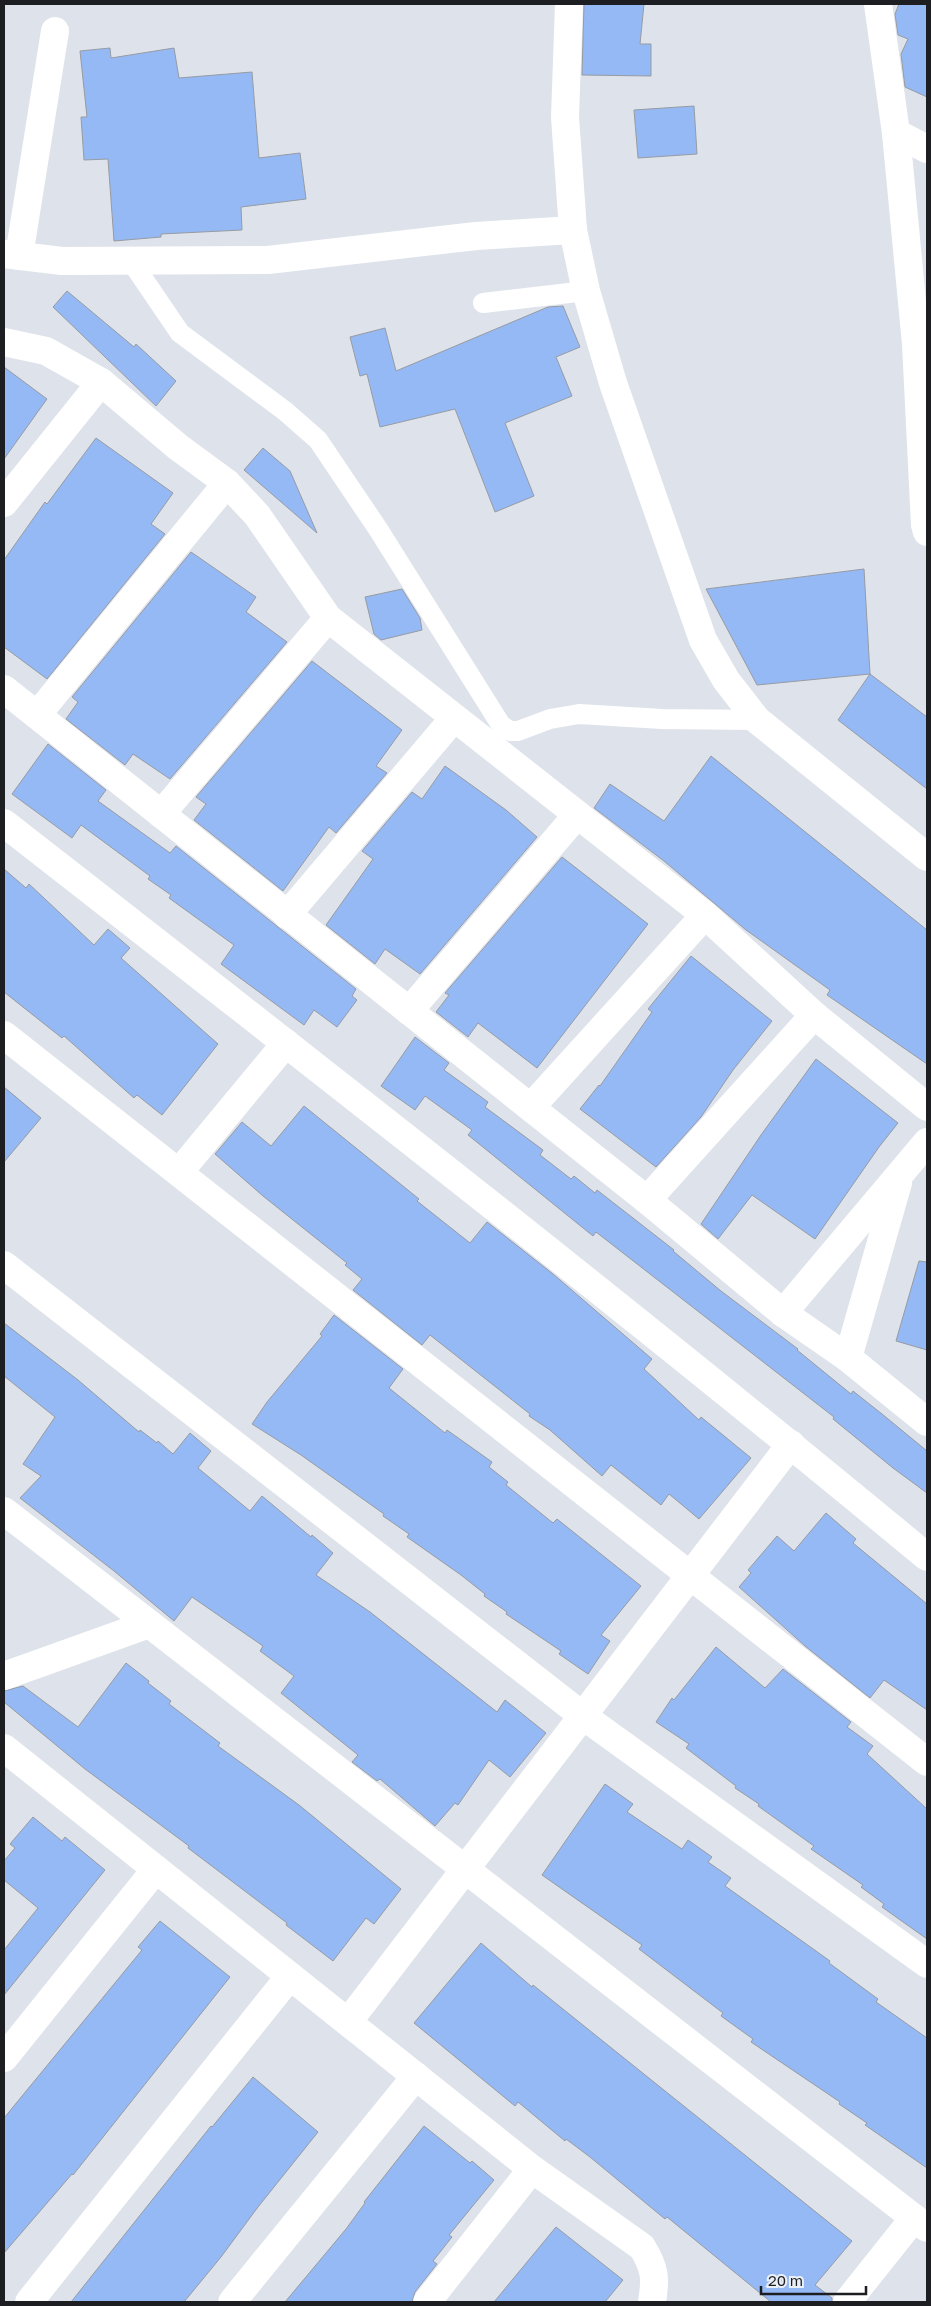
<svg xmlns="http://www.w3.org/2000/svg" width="931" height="2306" font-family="'Golos Text',sans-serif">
<rect width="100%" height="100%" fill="#dee3eb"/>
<!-- building -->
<g fill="#95b9f4" stroke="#979ba3">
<path d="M584,4h60l-4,40h11v32l-69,-1z"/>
<path d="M899,4h28v93l-22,-10 -4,-33 7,-15 -10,-4 -3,-21z"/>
<path d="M110,48l1,10 63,-10 5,30 73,-6 7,86 41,-5 6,46 -65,8 1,23 -81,4v3l-47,4 -6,-82 -24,1 -3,-43h6l-7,-66z"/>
<path d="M694,106l3,48 -59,4 -4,-48z"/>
<path d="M67,291l67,56 2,-3 40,37 -20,25 -103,-99z"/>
<path d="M563,306l17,41 -24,10 16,39 -67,27 29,73 -39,16 -40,-103 -75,18 -13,-53 -7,2 -10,-39 35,-9 11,43 152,-64z"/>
<path d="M4,367l43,32 -43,60z"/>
<path d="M96,438l77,55 -22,31 14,10 -118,145 -43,-32v-87l41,-58 2,2z"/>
<path d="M263,448l27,23 27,62 -73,-63z"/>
<path d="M191,552l65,45 -10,15 41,30 -117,137 -37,-25 -8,11 -59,-46 12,-17 -6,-5z"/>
<path d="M864,569l6,105 -113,11 -51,-96z"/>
<path d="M402,589l18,29 2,12 -41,10 -7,-6 -9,-37z"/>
<path d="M312,661l90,69 -26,36 11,7 -51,60 -7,-6 -46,64 -89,-71 12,-16 -10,-7z"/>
<path d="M870,674l57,43v72l-89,-69z"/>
<path d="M48,744l58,46 -8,11 72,52 6,-7 180,143 -4,7 5,4 -20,27 -23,-17 -10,15 -83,-61 13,-19 -65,-47 2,-3 -23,-16 2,-3 -69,-51 -9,13 -60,-44z"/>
<path d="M711,756l216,174v134l-100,-69 3,-5 -84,-60 -82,-69 -70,-53 16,-24 54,37z"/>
<path d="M445,766l61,44 31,27 -117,137 -35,-25 -10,15 -49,-39 47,-66 -11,-8 50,-59 10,7z"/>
<path d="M562,857l86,67 -111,144 -59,-45 -10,14 -32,-25 13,-17 -4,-2z"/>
<path d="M4,869l22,19 3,-4 65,61 14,-16 22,19 -9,10 97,86 -56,71 -25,-20 -3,3 -70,-62 -2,2 -58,-46z"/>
<path d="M691,956l81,65 -39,49 -32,47 -45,50 -76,-58 19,-24 1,1 52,-74 -4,-3z"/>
<path d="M415,1037l34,26 -5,7 44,32 -3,5 58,43 -3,5 31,24 3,-3 21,17 2,-3 77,60 -1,1 48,40 77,58 -1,1 54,44 2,-3 29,23 45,37v42l-34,-25 -60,-49 1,-2 -238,-185 -3,4 -125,-101 4,-5 -47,-34 -10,14 -34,-24z"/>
<path d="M816,1059l82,64 -19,24 -64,92 -63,-44 -34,44 -17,-15 60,-89z"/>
<path d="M4,1087l37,31 -37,44z"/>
<path d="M304,1106l115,93 -2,2 53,42 17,-21 66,52 99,85 -8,10 55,51 2,-3 50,41 -52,61 -30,-25 -8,11 -50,-40 -9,11 -52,-46 -21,-14 1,-2 -100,-79 -8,10 -69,-55 9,-11 -17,-14 2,-2 -84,-67 -48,-42 27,-32 29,24z"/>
<path d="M919,1261l8,1v88l-31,-9z"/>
<path d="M334,1315l69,54 -14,19 56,45 2,-3 45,32 -3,5 19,15 -2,3 47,38 4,-4 84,67 -40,49 9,6 -22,33 -29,-20 2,-3 -55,-37 1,-2 -23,-16 1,-2 -24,-19 -54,-38 2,-3 -26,-18 1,-2 -83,-59 -49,-31 15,-22 55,-66 -2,-2z"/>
<path d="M4,1323l74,57 61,52 1,-2 17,13 1,-2 15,13 17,-21 21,18 -13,17 52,43 12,-15 49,41 1,-2 21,18 -17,22 54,37 127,100 8,-12 41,33 -36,44 -21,-17 -31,45 -3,-2 -20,23 -55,-47 -3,2 -25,-19 6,-7 -77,-62 13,-17 -34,-25 3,-5 -71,-49 -18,24 -60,-50 -94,-73 21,-22 -18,-12 32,-47 -51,-41z"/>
<path d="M826,1513l30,26 -3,4 74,61v106l-43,-30 -14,18 -65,-52 -66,-59 12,-14 -3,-3 29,-34 17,15z"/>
<path d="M716,1647l49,41 18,-19 68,53 -4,5 26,19 -6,8 60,55v130l-45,-32 2,-3 -23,-17 2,-2 -52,-36 3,-3 -56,-40 1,-2 -24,-16 1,-2 -50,-38 3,-4 -33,-22 16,-24 2,2z"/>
<path d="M126,1663l23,18 -1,2 23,18 -2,3 51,39 -2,3 81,59 102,84 -27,35 -8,-6 -33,43 -47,-36 1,-2 -99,-75 1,-2 -104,-77 -81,-67v-11l19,-5 55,41z"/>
<path d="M605,1784l28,20 -6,8 55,37 6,-9 24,17 -4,5 23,16 -6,8 105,75 -1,2 49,36 -2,3 51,36v130l-62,-43 2,-2 -28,-19 1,-2 -89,-60 2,-3 -32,-23 2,-3 -84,-64 3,-4 -100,-70z"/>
<path d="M33,1817l29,24 3,-4 40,33 -101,125v-45l34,-42 -34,-28v-19l11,-13 -5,-4z"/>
<path d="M160,1921l70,56 -157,198 -1,-1 -68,79v-135l138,-168 -4,-3z"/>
<path d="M481,1943l51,44 1,-2 319,256 -37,44 17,13v4h-61l-104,-85 -2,2 -75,-62 -24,-18 -1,2 -47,-39 -3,4 -101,-83z"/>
<path d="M253,2077l65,55 -60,75 -37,50 -37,45h-113l140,-176 1,1z"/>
<path d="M424,2126l46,37 2,-2 22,19 -45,55 3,2 -19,24 4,3 -22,28 -3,10h-127l61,-73 19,-26 -1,-1z"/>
<path d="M556,2227l67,53 -18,22h-111z"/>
</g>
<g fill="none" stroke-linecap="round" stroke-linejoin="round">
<!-- lane -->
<g stroke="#fff" stroke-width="20">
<path d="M131,261l49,72 105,78 33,29 60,89 123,196 9,6h8l32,-12 29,-5 83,5 95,1"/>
<path d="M483,303l103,-12"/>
</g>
<!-- street -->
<g stroke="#fff" stroke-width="28">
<path d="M569,4l-4,113 8,113 13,61 27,92 90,257 23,40 31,40 170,137"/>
<path d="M878,4l18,129 20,211 9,181 2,7"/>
<path d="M896,133l31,16"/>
<path d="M4,254l58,7 206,-1 208,-24 97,-6"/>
<path d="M19,256l36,-225"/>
<path d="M4,342l42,9 55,31 77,65 49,36 30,32 71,103 377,297 109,100 113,92"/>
<path d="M4,503l97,-121"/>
<path d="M4,689l643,511 136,113 65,45 79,64"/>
<path d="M37,715l190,-232"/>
<path d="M161,814l167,-196"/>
<path d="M4,823c310,242 620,483 923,734"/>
<path d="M287,915l167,-197"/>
<path d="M409,1011l168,-196"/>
<path d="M4,1035l923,727"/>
<path d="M531,1107l174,-192"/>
<path d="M180,1171l106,-128"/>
<path d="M647,1200l167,-185"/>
<path d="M4,1265l579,451 344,248"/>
<path d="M783,1313l144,-171"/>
<path d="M848,1358l50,-175"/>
<path d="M4,1511l923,717"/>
<path d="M4,1676l145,-52"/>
<path d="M4,1748l528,421 110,78c13,21 14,31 10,55"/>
<path d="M348,2022l443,-578"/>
<path d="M4,2058l152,-189"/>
<path d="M29,2302l261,-326"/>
<path d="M232,2302l184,-226"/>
<path d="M427,2302l105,-133"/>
<path d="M847,2302l67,-84"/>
</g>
</g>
<!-- border -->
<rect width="931" height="2306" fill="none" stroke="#1c1e21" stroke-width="10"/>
<!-- scale -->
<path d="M761 2286v8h105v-8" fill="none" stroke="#1c1e21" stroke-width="2.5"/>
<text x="768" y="2286" font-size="15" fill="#1c1e21" stroke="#ebf0f8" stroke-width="4" paint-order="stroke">20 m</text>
</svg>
